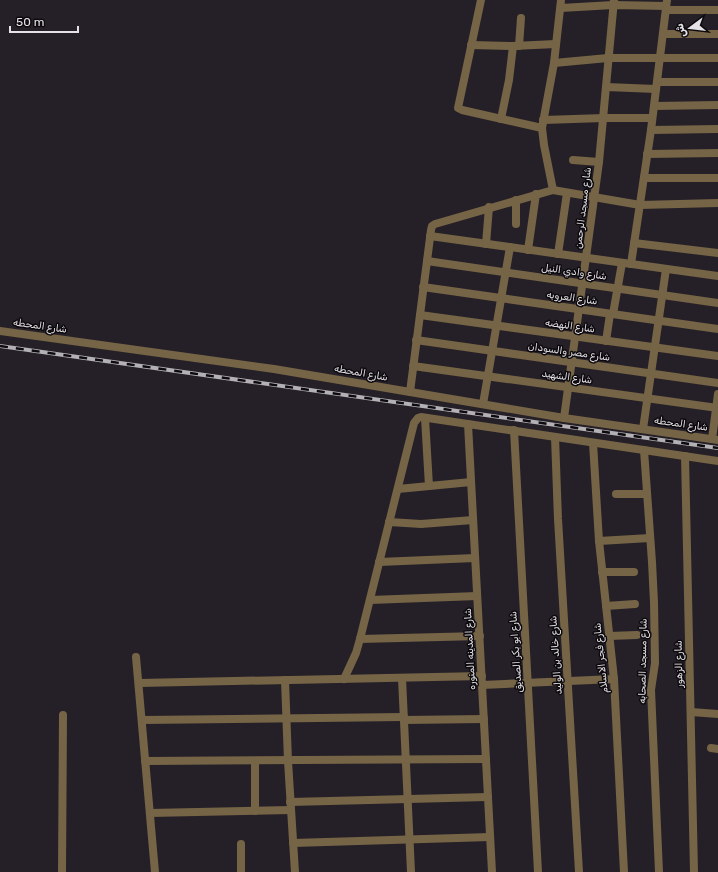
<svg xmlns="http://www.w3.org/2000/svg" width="718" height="872" font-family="Rubik,'Noto Sans Arabic',sans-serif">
<rect width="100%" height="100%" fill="#252027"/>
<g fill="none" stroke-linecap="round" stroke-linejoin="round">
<!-- street -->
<g stroke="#756446" stroke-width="8">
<path d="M481,0l-23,108 4,2 80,18"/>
<path d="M561,8l52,-3 53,1"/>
<path d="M666,10h52"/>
<path d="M663,34h55"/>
<path d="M471,45l42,1 43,-2"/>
<path d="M519,46l2,-28"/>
<path d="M554,63l54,-5h110"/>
<path d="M657,82h61"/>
<path d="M606,87l50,2"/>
<path d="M654,106l64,-1"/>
<path d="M501,119l8,-39 4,-34"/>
<path d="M543,120l61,-2h48"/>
<path d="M651,130l67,-1"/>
<path d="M647,154l71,-1"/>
<path d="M573,160l26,2"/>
<path d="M644,178h74"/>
<path d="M553,190l-9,-45 -2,-17 12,-65 7,-63"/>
<path d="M516,224v-24"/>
<path d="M430,236l288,40"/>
<path d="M634,243l84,10"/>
<path d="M486,244l3,-37"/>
<path d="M528,250l8,-56"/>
<path d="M558,254l9,-61"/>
<path d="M427,261l291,42"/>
<path d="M631,264l20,-134 16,-130"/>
<path d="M423,287l295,42"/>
<path d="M613,314l9,-51"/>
<path d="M420,315l298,41"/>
<path d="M0,331l274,38 290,49 154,22"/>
<path d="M416,340l302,43"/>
<path d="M606,341l4,-27"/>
<path d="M413,366l305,42"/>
<path d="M410,392l21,-162 1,-4 3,-2 118,-34 87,15 78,-2"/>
<path d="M483,404l27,-157"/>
<path d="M425,418l4,68"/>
<path d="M564,418l35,-256 15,-162"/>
<path d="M468,424l24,448"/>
<path d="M643,429l23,-160"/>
<path d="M514,430l24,442"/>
<path d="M555,437l3,82 21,353"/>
<path d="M712,439l6,-45"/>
<path d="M593,443l6,98 15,138 10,193"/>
<path d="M644,450l8,112 2,40 1,61 -4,27 8,182"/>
<path d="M685,456l9,416"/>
<path d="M398,489l73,-7"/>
<path d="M616,494h31"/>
<path d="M389,522l32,2 52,-4"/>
<path d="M599,541l51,-3"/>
<path d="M379,562l96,-4"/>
<path d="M602,572h32"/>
<path d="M370,600l107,-4"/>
<path d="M606,606l29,-2"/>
<path d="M609,636l28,-1"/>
<path d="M360,639l120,-3"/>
<path d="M136,657l19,215"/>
<path d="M402,678l9,194"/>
<path d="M344,679l12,-26 4,-14 54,-216 4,-5 3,-1 297,44"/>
<path d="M285,680l3,81 7,111"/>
<path d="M139,683l343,-7"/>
<path d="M482,685l132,-6"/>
<path d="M691,712l27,2"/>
<path d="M142,720l262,-3"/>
<path d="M404,720l80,-1"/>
<path d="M711,748l7,1"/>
<path d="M145,761l341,-2"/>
<path d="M290,802l198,-5"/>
<path d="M255,811v-50"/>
<path d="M150,813l141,-3"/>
<path d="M293,843l197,-6"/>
<path d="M241,844v28"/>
<path d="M62,872l1,-157"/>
</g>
<defs>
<path id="rail" d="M0,346l718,102"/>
</defs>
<!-- rail casing -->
<use href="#rail" stroke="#b4b1b6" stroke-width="4"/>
<!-- rail -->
<use href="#rail" stroke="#0d0a0e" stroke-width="2.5" stroke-dasharray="8" stroke-linecap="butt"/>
</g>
<g text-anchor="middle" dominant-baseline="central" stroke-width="3" stroke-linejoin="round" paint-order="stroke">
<!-- street labels -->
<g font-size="10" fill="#e5e2e7" stroke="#0d0a0e">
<text transform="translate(583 208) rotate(-83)">شارع مسجد الرحمن</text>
<text transform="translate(574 272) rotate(8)">شارع وادي النيل</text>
<text transform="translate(572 298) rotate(8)">شارع العروبه</text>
<text transform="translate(40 326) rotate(8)">شارع المحطه</text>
<text transform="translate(570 326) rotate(8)">شارع النهضه</text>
<text transform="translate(569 352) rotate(8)">شارع مصر والسودان</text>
<text transform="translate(361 373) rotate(10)">شارع المحطه</text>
<text transform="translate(567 377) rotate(8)">شارع الشهيد</text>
<text transform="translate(681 424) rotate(8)">شارع المحطه</text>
<text transform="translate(470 649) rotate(-93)">شارع المدينه المنوره</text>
<text transform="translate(516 652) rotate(-94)">شارع ابو بكر الصديق</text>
<text transform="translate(556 655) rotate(-94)">شارع خالد بن الوليد</text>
<text transform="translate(601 658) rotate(-96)">شارع فجر الاسلام</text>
<text transform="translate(643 661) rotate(-89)">شارع مسجد الصحابه</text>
<text transform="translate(679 664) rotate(-91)">شارع الزهور</text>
</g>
</g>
<!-- north arrow -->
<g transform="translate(690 28) rotate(255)" stroke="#0d0a0e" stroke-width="3" paint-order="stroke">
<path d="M0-3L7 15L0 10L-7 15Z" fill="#e5e2e7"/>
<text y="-6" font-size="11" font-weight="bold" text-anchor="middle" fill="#e5e2e7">ش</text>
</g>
<!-- scale -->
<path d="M10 26v6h68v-6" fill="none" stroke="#e5e2e7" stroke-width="2"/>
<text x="16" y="26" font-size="12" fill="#e5e2e7" stroke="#0d0a0e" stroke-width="3" paint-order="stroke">50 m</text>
</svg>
